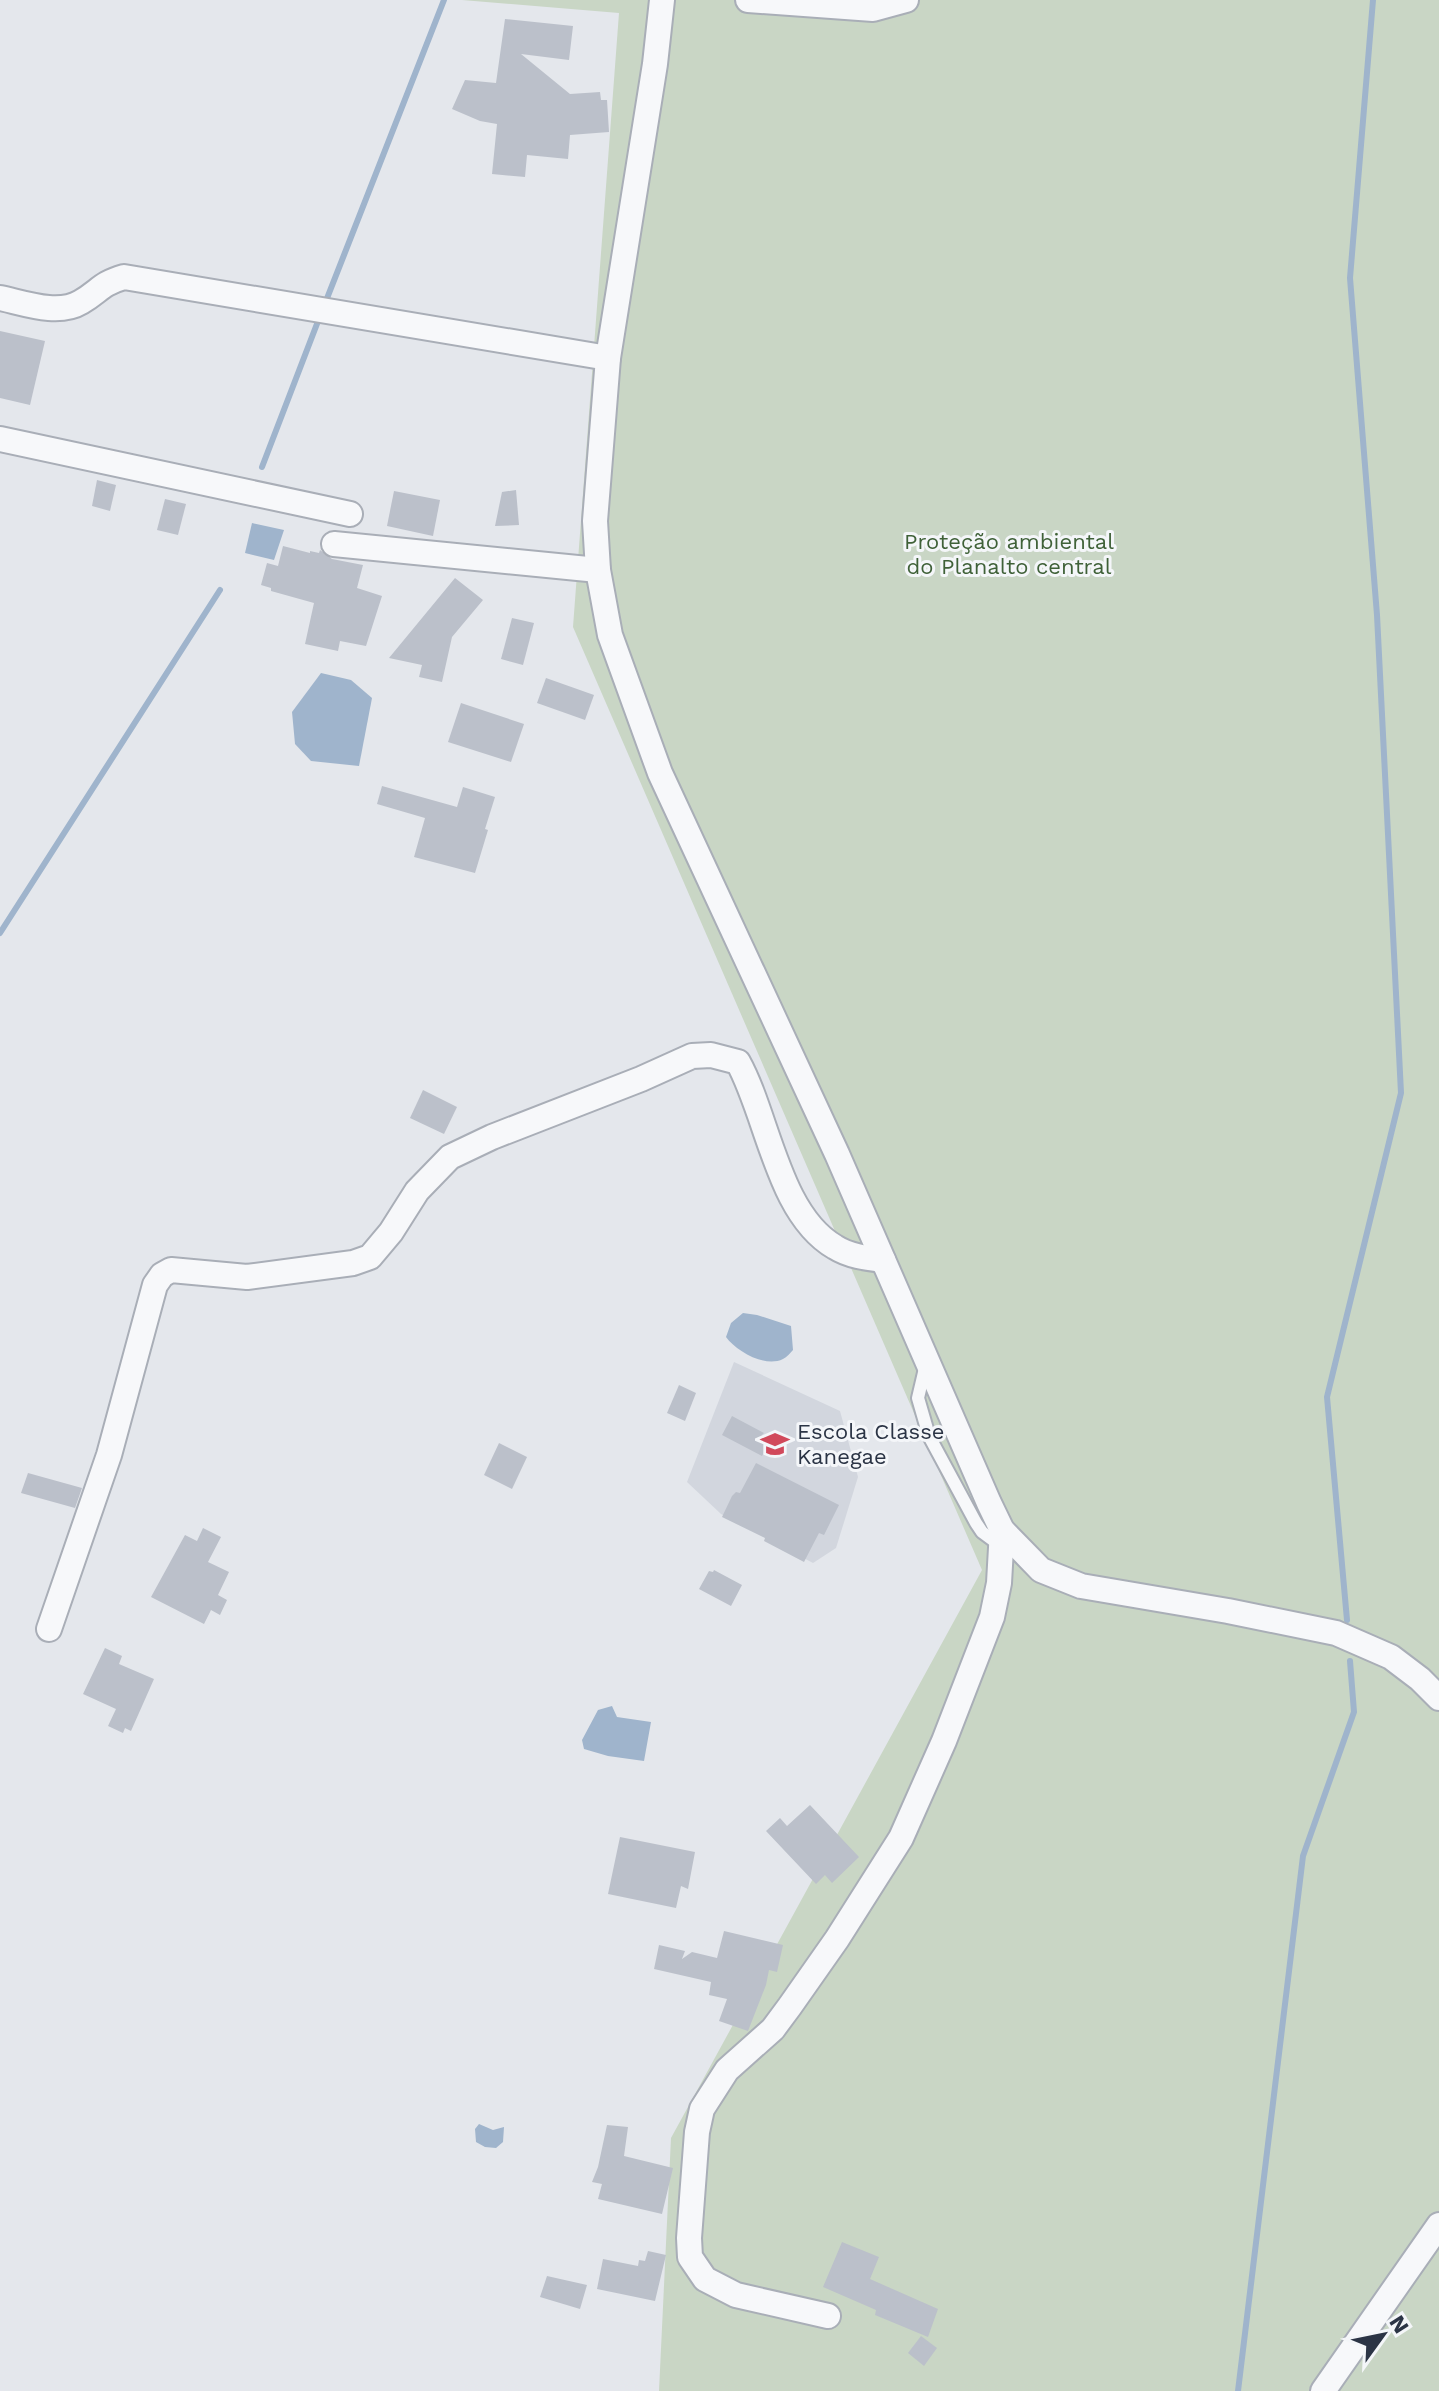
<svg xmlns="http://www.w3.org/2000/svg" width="1439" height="2391" font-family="'Work Sans',sans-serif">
<rect width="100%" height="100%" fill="#e4e7ec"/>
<!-- built -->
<path fill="#d2d6de" d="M734,1362l106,49 18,66 -22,71 -23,15 -92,-49 -34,-32z"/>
<!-- green -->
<path fill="#c9d6c5" d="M462,0h977v2391h-780l12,-253 311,-568 -409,-943 46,-614z"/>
<!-- water -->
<g fill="#9fb4cc">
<path d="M252,523l32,7 -10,30 -29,-7z"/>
<path d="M321,673l30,7 21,18 -13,68 -48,-5 -16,-17 -3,-32z"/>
<path d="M743,1313l14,2 34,11 2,24c-3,3 -6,7 -10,9 -18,9 -47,-8 -57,-22l5,-14z"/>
<path d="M612,1706l5,11 34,5 -7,39 -36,-5 -24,-7 -2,-9 16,-30z"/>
<path d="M479,2124l14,6 11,-3 -1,15 -7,6 -11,-1 -9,-5 -1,-13z"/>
</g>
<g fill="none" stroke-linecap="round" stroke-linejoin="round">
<!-- stream -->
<g stroke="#9fb4cc" stroke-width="6">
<path d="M324,306l120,-306"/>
<path d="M262,467l58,-151"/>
<path d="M0,933l220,-343"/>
<path d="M1347,1620l-20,-223 74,-304 -24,-478 -27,-337 23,-278"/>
<path d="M1238,2391l65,-535 51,-144 -4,-51"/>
</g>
</g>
<!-- building -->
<g fill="#bbc0ca">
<path d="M505,19l68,7 -4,34 -48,-6 49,40 30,-2 1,8h6l2,32 -39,3 -2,24 -41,-4 -2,22 -33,-3 5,-50 -17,-3 -28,-12 13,-29 31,3z"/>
<path d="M0,331l45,10 -15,64 -30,-7z"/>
<path d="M97,480l19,5 -6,26 -18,-5z"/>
<path d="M516,490l3,35 -24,1 7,-34z"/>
<path d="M394,491l46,9 -7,36 -46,-10z"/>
<path d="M165,499l21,5 -8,31 -21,-5z"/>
<path d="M283,546l27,7v-2l9,2 1,-3 12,9 31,6 -6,23 25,8 -16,50 -26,-5 -2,10 -33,-7 9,-41 -43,-12v-3l-10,-3 6,-22 11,3z"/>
<path d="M455,578l28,22 -31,37 -10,45 -23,-5 3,-12 -33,-7z"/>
<path d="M512,618l22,5 -11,42 -22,-6z"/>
<path d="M546,678l48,17 -9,25 -48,-17z"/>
<path d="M461,703l63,21 -13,38 -63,-20z"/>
<path d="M382,786l75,21 6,-20 32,10 -10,32 3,1 -13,43 -61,-16 11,-39 -48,-14z"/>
<path d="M423,1090l34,17 -13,27 -34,-16z"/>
<path d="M679,1385l17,8 -11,28 -18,-8z"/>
<path d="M732,1416l32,17 -2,2 9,5 -9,16 -40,-21z"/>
<path d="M499,1443l28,14 -15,32 -28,-14z"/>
<path d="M756,1463l83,42 -15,30 -5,-2 -15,29 -40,-21 1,-3 -43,-21 10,-21 4,-4 4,1z"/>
<path d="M28,1473l54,15 -7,20 -54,-15z"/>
<path d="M203,1528l18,9 -13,25 21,10 -11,23 9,5 -7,15 -9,-5 -7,14 -53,-27 34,-62 12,6z"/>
<path d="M714,1570l28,15 -11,21 -32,-17 10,-18 4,1z"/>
<path d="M105,1648l17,8 -3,8 35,15 -23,52 -6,-3 -2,5 -15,-7 8,-17 -33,-15z"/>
<path d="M810,1805l49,52 -27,26 -7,-8 -9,9 -50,-53 14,-13 7,8z"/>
<path d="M620,1837l75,15 -7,37 -7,-3 -5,22 -68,-14z"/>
<path d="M724,1931l59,14 -6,27 -8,-2 -3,15 -18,46 -29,-10 8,-22 -18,-4 2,-13 -57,-13 5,-24 26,6 -3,8 10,-7 25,6z"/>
<path d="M607,2125l21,2 -4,29 49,12 -11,46 -64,-15 4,-15 -10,-2 6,-15z"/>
<path d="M842,2242l37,15 -9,22 68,30 -10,28 -53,-22 1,-5 -53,-23z"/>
<path d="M648,2251l18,4 -11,46 -58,-12 6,-30 35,7 1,-6 6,1z"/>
<path d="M547,2276l40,9 -7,24 -40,-12z"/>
<path d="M921,2336l16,12 -13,18 -16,-13z"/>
</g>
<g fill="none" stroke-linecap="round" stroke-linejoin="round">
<defs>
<path id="service" d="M926,1364l-8,34 11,38 47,87 6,9 19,14"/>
<g id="minor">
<path d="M662,0l-7,64 -47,294 -13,163 3,49 12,65 50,138 177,381 152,349 13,27 39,40 40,16 147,25 108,22 55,24 29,22 19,19"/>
<path d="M748,0l125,9 33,-9"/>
<path d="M0,298c24,5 58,18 81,4 19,-11 19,-18 43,-25l484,81"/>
<path d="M0,439l350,75"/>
<path d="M334,544l264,26"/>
<path d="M49,1629l60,-174 46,-170 7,-10 9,-5 76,7 106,-14 17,-6 21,-25 26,-41 33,-34 42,-20 149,-58 51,-23 19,-1 27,7c30,54 40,152 97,185 14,9 31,11 48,13"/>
<path d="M828,2316l-92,-21 -31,-16 -15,-22 -1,-19 8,-106 5,-23 25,-39 46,-41 17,-23 47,-67 64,-101 43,-97 48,-124 7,-34 3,-53"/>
<path d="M1323,2391l116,-166"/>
</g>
</defs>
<!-- service casing -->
<use href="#service" stroke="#a9aeb7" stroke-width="16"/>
<!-- minor casing -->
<use href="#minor" stroke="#a9aeb7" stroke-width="28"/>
<!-- service -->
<use href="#service" stroke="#f7f8fa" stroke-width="12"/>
<!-- minor -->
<use href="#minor" stroke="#f7f8fa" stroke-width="24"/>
</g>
<!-- icons -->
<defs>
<symbol id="school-bare" viewBox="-9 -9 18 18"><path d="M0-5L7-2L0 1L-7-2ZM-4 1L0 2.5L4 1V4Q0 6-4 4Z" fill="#d1495b" stroke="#f4f6f9" stroke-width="2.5" paint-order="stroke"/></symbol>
</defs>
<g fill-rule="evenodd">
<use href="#school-bare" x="755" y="1424" width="40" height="40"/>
</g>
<g text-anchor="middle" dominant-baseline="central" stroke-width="6" stroke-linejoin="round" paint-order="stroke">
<!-- park labels -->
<g font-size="22" fill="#3f6138" stroke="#f4f6f9">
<text x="1009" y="541">Proteção ambiental<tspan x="1009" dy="25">do Planalto central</tspan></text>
</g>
<!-- poi labels -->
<g font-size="22" fill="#2b3445" stroke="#f4f6f9" text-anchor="start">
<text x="797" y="1431">Escola Classe<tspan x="797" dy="25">Kanegae</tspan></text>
</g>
</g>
<!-- north arrow -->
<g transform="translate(1383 2335) rotate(57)" stroke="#f4f6f9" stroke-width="6" paint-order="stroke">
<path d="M0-6L14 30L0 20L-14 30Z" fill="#2b3445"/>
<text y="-12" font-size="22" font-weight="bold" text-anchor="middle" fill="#2b3445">N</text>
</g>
</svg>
